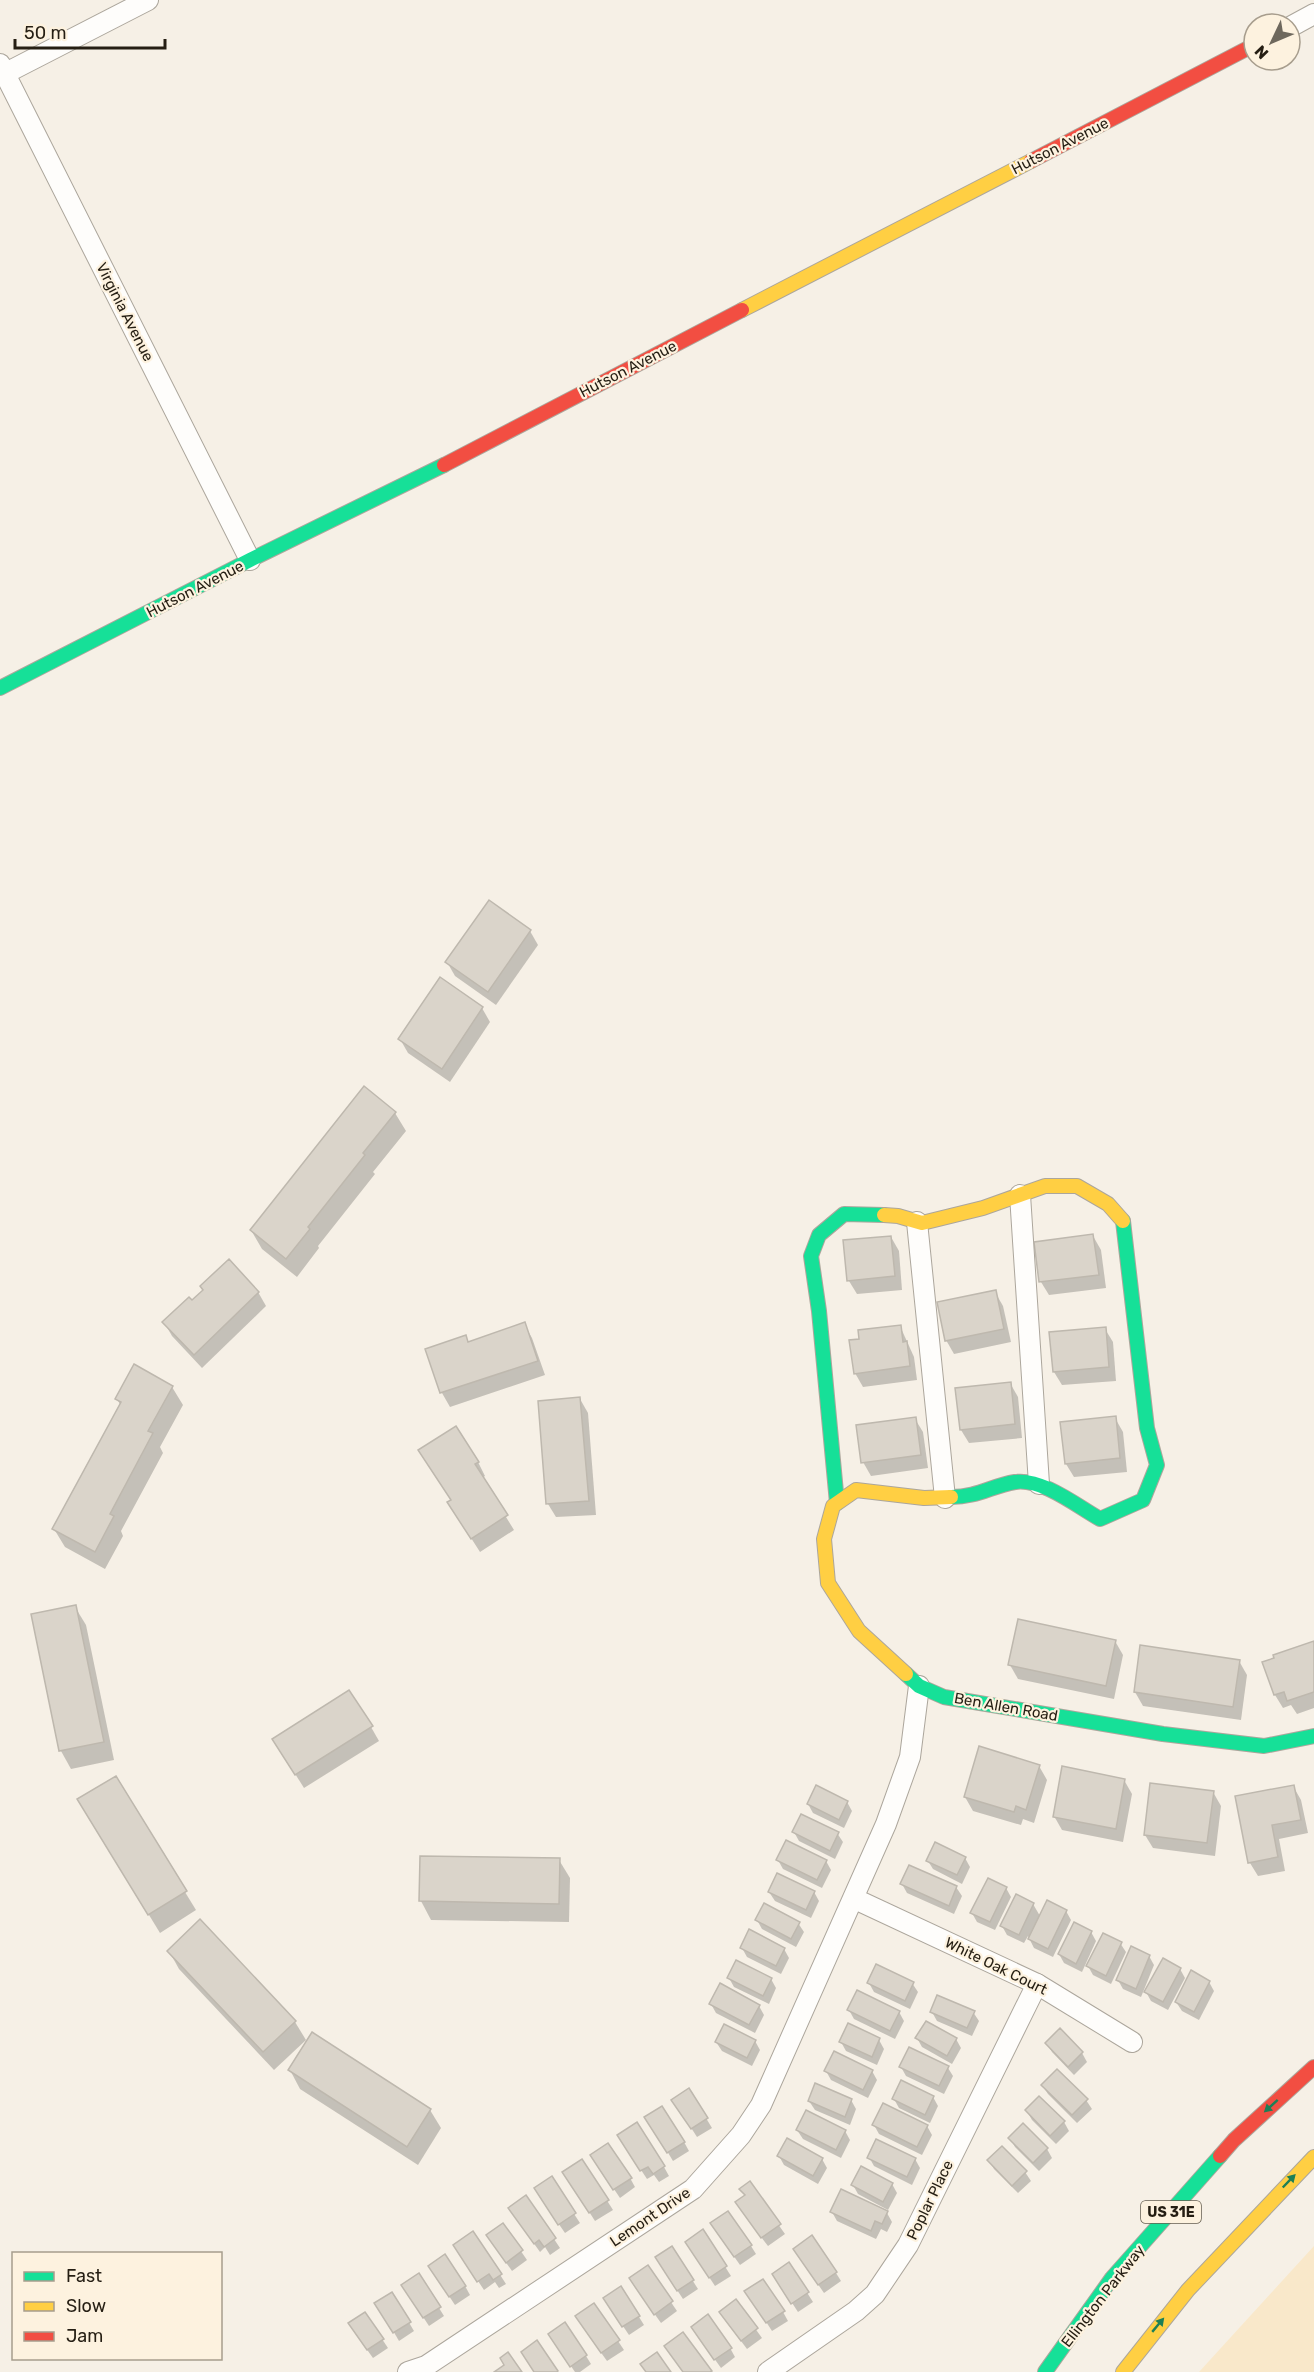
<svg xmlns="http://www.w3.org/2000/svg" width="1314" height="2372" font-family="Rubik,sans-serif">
<rect width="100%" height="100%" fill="#f6f0e6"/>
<!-- green -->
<path fill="#f9e8ca" d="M1314,2246v126h-115z"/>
<!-- shadow -->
<g fill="#0003">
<path d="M489,902l41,29 8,14 -42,60 -41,-29 -8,-14z"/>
<path d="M482,1008l8,14 -40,60 -42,-29 -8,-14z"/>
<path d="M395,1113l11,18 -33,41 2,2 -57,72 1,2 -22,29 -35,-28 -11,-19z"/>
<path d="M1093,1236l8,14 5,38 -57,7 -8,-13z"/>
<path d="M891,1237l8,14 3,39 -45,4 -8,-13z"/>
<path d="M258,1292l8,14 -64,62 -30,-32 -8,-14 28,-20z"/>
<path d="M995,1292l8,14 8,36 -57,12 -8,-14z"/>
<path d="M524,1324l8,14 13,37 -95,32 -8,-14 -15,-43 41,-7z"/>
<path d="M900,1326l14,31 3,23 -54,7 -8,-14 6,-33z"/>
<path d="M1105,1329l8,13 3,39 -54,4 -8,-13z"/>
<path d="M1010,1383l8,14 4,41 -53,5 -8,-13z"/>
<path d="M172,1387l11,18 -23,42 3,6 -42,78 2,5 -18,33 -40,-22 -11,-18 67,-123 -4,-7z"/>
<path d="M580,1399l8,14 8,102 -40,2 -8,-13z"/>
<path d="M1115,1418l8,14 4,40 -53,5 -8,-13z"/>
<path d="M915,1419l8,13 5,36 -57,8 -8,-14z"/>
<path d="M478,1462l7,14 -3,2 32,52 -34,22 -23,-36 -5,-15 -24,-37z"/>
<path d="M75,1607l11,18 28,135 -43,9 -10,-18 -28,-136z"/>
<path d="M1115,1641l8,14 -9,44 -96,-20 -8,-14z"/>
<path d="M1314,1642v66l-17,6 -6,-9 -8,3 -8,-13z"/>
<path d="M1239,1661l8,14 -6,45 -98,-14 -8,-14z"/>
<path d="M371,1727l8,14 -75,47 -22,-35z"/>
<path d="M1039,1766l8,14 -13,43 -11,-4 -2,6 -48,-14 -8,-14z"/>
<path d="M115,1778l81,132 -36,23 -70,-115z"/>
<path d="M1124,1780l8,14 -9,48 -61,-12 -8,-14z"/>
<path d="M1293,1786l8,14 7,33 -29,6 6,32 -27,5 -8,-13z"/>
<path d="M1213,1792l8,14 -6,50 -62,-8 -8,-13z"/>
<path d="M847,1802l5,9 -8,17 -31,-15 -5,-9z"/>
<path d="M794,1832l43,1 6,9 -8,17 -36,-18z"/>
<path d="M965,1858l5,9 -8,17 -29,-15 -5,-8z"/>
<path d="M559,1860l11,18 -1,44 -138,-2 -10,-19z"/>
<path d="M778,1860l48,1 5,9 -9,18 -39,-19z"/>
<path d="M902,1884l54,3 6,9 -8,18 -47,-21z"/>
<path d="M1006,1888l5,9 -16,33 -18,-8 -5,-9z"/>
<path d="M769,1892h45l5,9 -8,17 -36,-17z"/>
<path d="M1016,1896l17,8 7,12 26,-5 5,9 -18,37 -19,-9 -6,-12 -4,7 -17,-8 -5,-9z"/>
<path d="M757,1920l41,3 6,9 -8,15 -34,-18z"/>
<path d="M1091,1932l5,9 -14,31 -18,-9 -5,-9z"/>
<path d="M1120,1943l6,9 -15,32 -18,-9 -5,-9z"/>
<path d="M742,1948l42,1 5,9 -8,16 -34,-17z"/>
<path d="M169,1951l126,71 11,18 -32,30 -95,-101z"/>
<path d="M1149,1956l5,9 -13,32 -18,-8 -5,-9z"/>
<path d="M1180,1969l5,9 -17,32 -17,-9 -5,-9z"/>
<path d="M729,1978l42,1 5,9 -7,16 -35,-17z"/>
<path d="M1209,1982l5,9 -15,29 -17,-9 -6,-9z"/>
<path d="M869,1983h43l6,9 -8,17 -36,-17z"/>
<path d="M711,2004l48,2 5,9 -9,18 -39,-20z"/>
<path d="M849,2010l50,2 5,9 -9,18 -41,-20z"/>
<path d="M932,2012h41l6,9 -7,15 -35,-15z"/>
<path d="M1060,2031l22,22 5,9 -13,13 -22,-23 -5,-9z"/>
<path d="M917,2038l39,1 5,9 -9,16 -30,-17z"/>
<path d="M879,2040l5,9 -7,16 -31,-14 -5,-9z"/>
<path d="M755,2041l5,9 -8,16 -30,-15 -6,-9z"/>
<path d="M901,2067l47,1 5,8 -9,18 -38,-18z"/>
<path d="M290,2070l140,40 11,18 -23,37 -118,-76z"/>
<path d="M826,2071h46l5,9 -9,18 -37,-18z"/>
<path d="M1042,2085l44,15 6,9 -15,14 -29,-29z"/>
<path d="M689,2090l23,38 -15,9 -18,-28z"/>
<path d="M933,2097l5,9 -8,17 -31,-15 -5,-9z"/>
<path d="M1039,2098l25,24 5,9 -13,13 -24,-24 -5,-9z"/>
<path d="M851,2100l5,9 -6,16 -35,-15 -6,-9z"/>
<path d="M874,2125l53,1 5,9 -10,20 -43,-21z"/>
<path d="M652,2126l32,16 5,9 -16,10z"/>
<path d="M797,2130l48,1 5,9 -9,18 -38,-19z"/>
<path d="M1010,2138l37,11 5,9 -13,13 -24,-24z"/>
<path d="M624,2144l40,23 5,9 -10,6 -5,-7 -7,4z"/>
<path d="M779,2156l43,3 5,9 -9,16 -34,-19z"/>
<path d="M869,2157l46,2 5,9 -8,17 -38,-19z"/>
<path d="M989,2160l36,12 6,9 -13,12 -24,-24z"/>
<path d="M582,2161l31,49 -18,11 -25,-39z"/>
<path d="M597,2164l33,14 5,9 -15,11z"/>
<path d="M551,2179l29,44 -15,10 -24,-35z"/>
<path d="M749,2183l36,51 -17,12 -26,-34 4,-15 -5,-8z"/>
<path d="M892,2184l5,9 -9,17 -30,-16 -5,-9z"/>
<path d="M526,2197l34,51 -10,7 -5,-8 -5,5 -25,-35z"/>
<path d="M832,2212l55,1 5,9 -5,10 -6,-3 -5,10 -39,-18z"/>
<path d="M503,2225l24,35 -15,11 -19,-27z"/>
<path d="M703,2232l28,44 -16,10 -23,-35z"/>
<path d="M717,2232l34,14 5,8 -16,11z"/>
<path d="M473,2233l33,51 -7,4 -4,-6 -11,8 -24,-36z"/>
<path d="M672,2248l26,41 -15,10 -21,-32z"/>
<path d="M800,2258l36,15 5,8 -17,12z"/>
<path d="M789,2264l24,38 -15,10 -19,-29z"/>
<path d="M647,2267l30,44 -16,12 -25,-35z"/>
<path d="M435,2275l30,11 5,9 -15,10z"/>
<path d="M392,2294l22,37 -15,10 -22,-38z"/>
<path d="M408,2294l31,14 5,8 -15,10z"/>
<path d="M752,2300l31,12 5,9 -16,10z"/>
<path d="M736,2302l26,36 -15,11 -21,-28z"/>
<path d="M594,2305l30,45 -17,11 -25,-35z"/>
<path d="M610,2307l29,10 5,8 -15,10z"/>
<path d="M355,2333l27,6 6,9 -15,10z"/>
<path d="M698,2336l32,12 5,9 -14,11z"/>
<path d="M555,2343l31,13 5,8 -11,8h-5z"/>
</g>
<!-- building -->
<g fill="#dad4ca" stroke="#beb8ae" stroke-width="1.5">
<path d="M489,900l42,30 -43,62 -43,-30z"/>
<path d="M440,977l43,30 -41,62 -44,-30z"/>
<path d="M364,1086l32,26 -33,41 2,2 -57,72 2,2 -24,30 -36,-29z"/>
<path d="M1093,1234l6,41 -60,7 -5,-40z"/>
<path d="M891,1236l4,40 -48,5 -4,-41z"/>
<path d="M229,1259l30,33 -65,63 -32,-33 27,-25 3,3 11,-10 -3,-4z"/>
<path d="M996,1290l8,39 -59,12 -8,-39z"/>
<path d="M525,1322l13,39 -98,32 -15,-44 41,-14 2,7z"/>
<path d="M901,1325l2,17 4,-1 3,25 -56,8 -5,-34 10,-1 -1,-9z"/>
<path d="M1106,1327l3,40 -56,5 -4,-40z"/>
<path d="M134,1364l39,22 -25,45 5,2 -43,81 4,2 -19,36 -43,-23 69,-127 -6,-3z"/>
<path d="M1011,1382l4,42 -55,6 -5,-42z"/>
<path d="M580,1397l9,104 -43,3 -8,-103z"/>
<path d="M1116,1416l4,42 -55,6 -5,-42z"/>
<path d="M916,1417l5,38 -60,8 -5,-38z"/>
<path d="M456,1426l23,36 -4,2 33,51 -37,24 -24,-37 4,-2 -33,-50z"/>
<path d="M76,1605l28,137 -45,9 -28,-137z"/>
<path d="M1018,1619l98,21 -10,46 -98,-21z"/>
<path d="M1314,1641v51l-27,9 -3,-9 -10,3 -12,-33 12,-4 -1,-3z"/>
<path d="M1140,1645l100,15 -7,47 -99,-15z"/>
<path d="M349,1690l24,36 -78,49 -23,-36z"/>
<path d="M979,1746l61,19 -14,45 -10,-4 -2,6 -50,-15z"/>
<path d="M1062,1766l63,13 -9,50 -63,-12z"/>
<path d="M116,1776l71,115 -39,24 -71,-116z"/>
<path d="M1150,1783l64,8 -7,52 -63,-8z"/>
<path d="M816,1785l32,16 -9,19 -32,-16z"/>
<path d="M1294,1785l7,35 -29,5 6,32 -30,6 -13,-67z"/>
<path d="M801,1814l38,18 -9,19 -38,-19z"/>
<path d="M786,1840l41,20 -10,20 -41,-20z"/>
<path d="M935,1842l31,15 -9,18 -31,-14z"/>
<path d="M420,1856l140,2 -1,46 -140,-3z"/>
<path d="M909,1865l48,21 -8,20 -49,-22z"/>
<path d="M777,1873l38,18 -9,19 -38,-18z"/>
<path d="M988,1878l19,9 -17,35 -20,-9z"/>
<path d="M1016,1894l18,9 -15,32 -19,-9z"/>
<path d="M1047,1900l20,10 -19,39 -20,-10z"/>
<path d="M764,1903l36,19 -9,17 -36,-19z"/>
<path d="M200,1919l96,102 -33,31 -96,-101z"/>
<path d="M1074,1922l18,9 -16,33 -18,-10z"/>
<path d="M749,1929l36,19 -9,18 -36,-18z"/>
<path d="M1103,1933l19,9 -16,34 -20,-10z"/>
<path d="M1131,1946l19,9 -14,34 -20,-9z"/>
<path d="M1163,1958l18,10 -18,34 -19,-10z"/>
<path d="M736,1960l36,18 -9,18 -36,-18z"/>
<path d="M876,1964l38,18 -9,19 -38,-18z"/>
<path d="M1191,1970l19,11 -16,31 -19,-10z"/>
<path d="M720,1983l40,22 -11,20 -40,-21z"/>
<path d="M857,1990l43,21 -10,20 -43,-21z"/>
<path d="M937,1995l38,16 -8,17 -37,-16z"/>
<path d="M926,2021l31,17 -10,18 -32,-18z"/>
<path d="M848,2023l32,15 -8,19 -33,-15z"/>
<path d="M724,2024l32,16 -9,18 -32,-16z"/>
<path d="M1060,2028l23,24 -15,15 -23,-24z"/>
<path d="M312,2032l119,77 -24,38 -119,-77z"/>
<path d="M909,2047l40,19 -10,20 -40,-19z"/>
<path d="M834,2051l39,19 -10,20 -39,-19z"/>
<path d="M1057,2069l31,30 -16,16 -31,-30z"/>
<path d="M901,2080l33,16 -9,19 -33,-16z"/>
<path d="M815,2083l37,16 -7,18 -37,-16z"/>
<path d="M689,2088l19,30 -17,11 -20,-29z"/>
<path d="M1039,2096l26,25 -15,15 -25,-26z"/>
<path d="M883,2103l45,22 -11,22 -45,-22z"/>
<path d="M662,2106l23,36 -18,11 -23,-36z"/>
<path d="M806,2110l40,20 -10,20 -40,-20z"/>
<path d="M637,2122l28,44 -12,8 -5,-7 -8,4 -23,-36z"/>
<path d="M1023,2123l25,25 -15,15 -25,-25z"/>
<path d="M787,2138l36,20 -10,18 -36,-20z"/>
<path d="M876,2139l40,19 -9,19 -40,-19z"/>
<path d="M608,2143l24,35 -19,12 -23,-35z"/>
<path d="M1002,2146l25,25 -15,15 -25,-26z"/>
<path d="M582,2159l27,41 -20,13 -27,-41z"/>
<path d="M861,2166l32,17 -10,19 -32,-17z"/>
<path d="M552,2176l24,37 -18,12 -24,-37z"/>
<path d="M750,2181l31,43 -20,14 -26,-36 10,-7 -6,-6z"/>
<path d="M841,2189l47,22 -6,13 -7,-3 -4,10 -41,-19z"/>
<path d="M526,2195l30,43 -12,9 -5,-7 -5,4 -26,-36z"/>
<path d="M728,2211l24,34 -18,12 -24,-34z"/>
<path d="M503,2223l20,27 -17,13 -20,-28z"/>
<path d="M703,2229l24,37 -18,12 -24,-36z"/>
<path d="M473,2231l29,43 -9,6 -4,-6 -12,8 -24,-37z"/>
<path d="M812,2235l25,37 -19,13 -25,-36z"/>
<path d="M672,2246l22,34 -17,11 -22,-34z"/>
<path d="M445,2254l21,32 -17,11 -21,-31z"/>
<path d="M789,2262l20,30 -18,12 -19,-30z"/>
<path d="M648,2265l25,36 -19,14 -25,-37z"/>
<path d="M419,2273l22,34 -18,11 -22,-33z"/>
<path d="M763,2279l22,32 -19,12 -22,-32z"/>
<path d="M621,2286l19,30 -18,11 -19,-29z"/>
<path d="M392,2292l19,30 -18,11 -19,-30z"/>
<path d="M736,2299l22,29 -17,13 -22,-29z"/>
<path d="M594,2303l26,37 -19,13 -26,-37z"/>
<path d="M365,2312l19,27 -17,11 -19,-27z"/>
<path d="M708,2314l24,34 -18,12 -23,-33z"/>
<path d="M565,2322l22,33 -17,12 -22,-33z"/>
<path d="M683,2332l29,39 -2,1h-27l-19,-26z"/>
<path d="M537,2340l21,31 -1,1h-23l-13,-20z"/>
<path d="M508,2352l14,20h-28l10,-7 -4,-7z"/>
<path d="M657,2352l14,20h-25l-6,-8z"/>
</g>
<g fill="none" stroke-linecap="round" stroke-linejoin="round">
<defs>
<g id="street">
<path d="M1290,27l24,-13"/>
<path d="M0,64l250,496"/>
<path d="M0,76l148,-76"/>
<path d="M1020,1195l19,289"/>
<path d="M917,1222l28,276"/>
<path d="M855,1899l182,85 95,58"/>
<path d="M408,2372l18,-6 267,-177 48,-54 20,-30 125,-281 24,-67 9,-71"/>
<path d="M768,2372l88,-61 19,-17 33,-49 129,-261"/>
</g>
<g id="fast">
<path d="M0,688l250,-128 194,-95"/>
<path d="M951,1497c27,0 40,-11 64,-15 27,-4 62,24 85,37l43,-19 14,-35 -10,-37 -24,-207"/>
<path d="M837,1503l-18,-192 -8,-55 8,-21 25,-21 40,1"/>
<path d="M906,1674l13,12 25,11 219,37 101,12 50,-10"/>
<path d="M1045,2372l67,-94 108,-122"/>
</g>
<g id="slow">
<path d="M742,310l289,-149"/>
<path d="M884,1215l14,1 24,7 61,-15 62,-22h32l31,18 15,17"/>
<path d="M906,1674l-47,-43 -31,-48 -4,-44 9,-33 23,-16 68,8 27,-1"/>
<path d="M1123,2372l65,-82 126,-133"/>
</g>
<g id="jam">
<path d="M1031,161l223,-116"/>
<path d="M444,465l298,-155"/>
<path d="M1220,2156l14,-16 80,-73"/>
</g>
</defs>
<!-- street casing -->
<use href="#street" stroke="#aca69c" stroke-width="22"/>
<!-- fast casing -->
<use href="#fast" stroke="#aca69c" stroke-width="16"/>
<!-- slow casing -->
<use href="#slow" stroke="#aca69c" stroke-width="16"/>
<!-- jam casing -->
<use href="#jam" stroke="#aca69c" stroke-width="16"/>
<!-- street -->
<use href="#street" stroke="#fefdfb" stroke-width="20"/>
<!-- fast -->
<use href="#fast" stroke="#16e098" stroke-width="14"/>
<!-- slow -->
<use href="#slow" stroke="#ffcf43" stroke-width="14"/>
<!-- jam -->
<use href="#jam" stroke="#f24e42" stroke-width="14"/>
</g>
<!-- one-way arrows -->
<defs><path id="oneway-solid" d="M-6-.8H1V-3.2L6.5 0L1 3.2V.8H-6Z" transform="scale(1.5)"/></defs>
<g fill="#1e7f56">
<use href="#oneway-solid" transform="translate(1271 2106) rotate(138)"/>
<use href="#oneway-solid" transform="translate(1289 2181) rotate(-46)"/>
<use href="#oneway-solid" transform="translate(1158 2325) rotate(-50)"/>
</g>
<g text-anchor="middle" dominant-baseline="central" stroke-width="4.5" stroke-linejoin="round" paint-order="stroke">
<!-- shield labels -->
<rect fill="#fdf2df" stroke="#665e50" stroke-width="1.5" x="1141" y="2201" width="60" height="22" rx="4.5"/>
<g font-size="14" font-weight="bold" fill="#251e13">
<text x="1171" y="2212">US 31E</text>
</g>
<!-- street labels -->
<g font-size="15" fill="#251e13" stroke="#fdf2df">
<text transform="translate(1060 146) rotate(-27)">Hutson Avenue</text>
<text transform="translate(125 312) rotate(63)">Virginia Avenue</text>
<text transform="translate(628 369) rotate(-27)">Hutson Avenue</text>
<text transform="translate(195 589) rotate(-27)">Hutson Avenue</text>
<text transform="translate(1006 1707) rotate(10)">Ben Allen Road</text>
<text transform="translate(996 1966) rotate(26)">White Oak Court</text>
<text transform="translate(930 2200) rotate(-64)">Poplar Place</text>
<text transform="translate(650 2217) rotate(-34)">Lemont Drive</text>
<text transform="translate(1103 2296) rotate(-52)">Ellington Parkway</text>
</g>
</g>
<!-- legend -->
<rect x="12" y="2252" width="210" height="108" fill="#fdf2df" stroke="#a79d8d" stroke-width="1.5"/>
<rect x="24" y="2272" width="30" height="9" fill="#16e098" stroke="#a79d8d" stroke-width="1.5"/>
<text x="66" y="2282" font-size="18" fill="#251e13">Fast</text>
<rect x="24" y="2302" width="30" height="9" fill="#ffcf43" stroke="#a79d8d" stroke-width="1.5"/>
<text x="66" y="2312" font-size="18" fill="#251e13">Slow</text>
<rect x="24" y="2332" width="30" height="9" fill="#f24e42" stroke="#a79d8d" stroke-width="1.5"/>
<text x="66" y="2342" font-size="18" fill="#251e13">Jam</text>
<!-- north arrow -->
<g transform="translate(1272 42) rotate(226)"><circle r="28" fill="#fdf2df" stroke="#a79d8d" stroke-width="1.5"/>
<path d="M0-4.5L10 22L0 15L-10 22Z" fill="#6e685d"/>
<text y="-9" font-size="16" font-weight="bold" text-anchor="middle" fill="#251e13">N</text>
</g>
<!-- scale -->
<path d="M15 39v9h150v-9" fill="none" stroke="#251e13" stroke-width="3"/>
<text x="24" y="39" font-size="18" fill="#251e13" stroke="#fdf2df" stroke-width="4.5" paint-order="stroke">50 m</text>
</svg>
